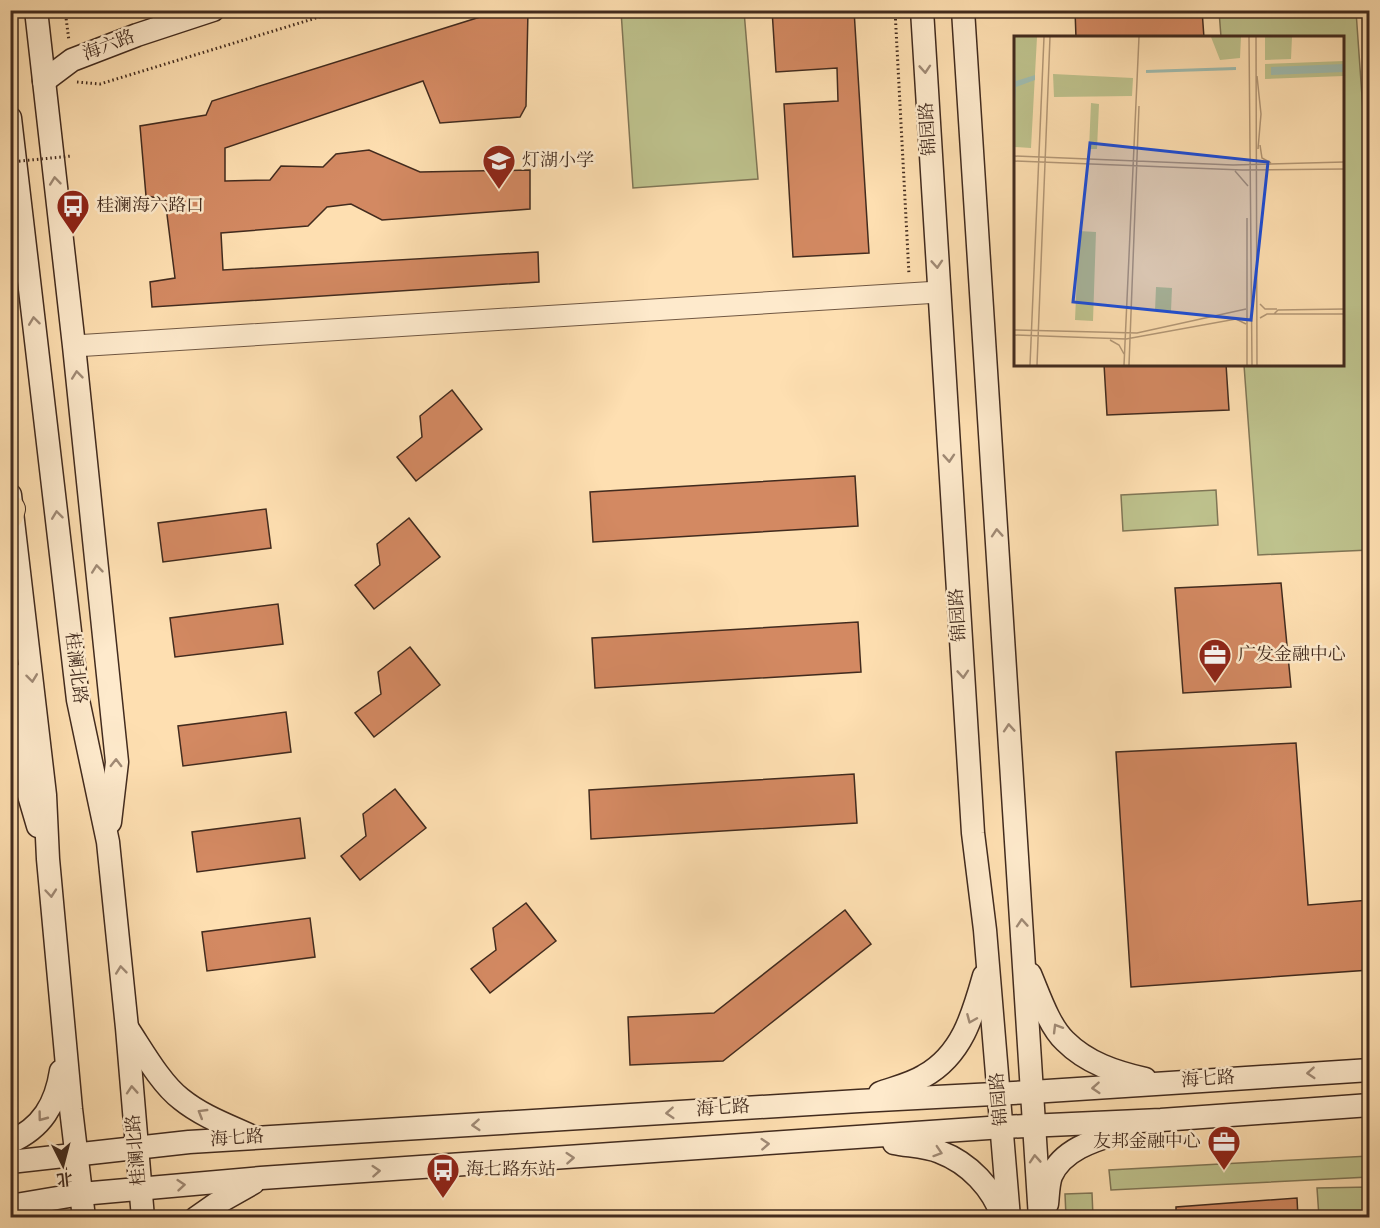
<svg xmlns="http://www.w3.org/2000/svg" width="1380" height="1228" font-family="'IM FELL English','Noto Serif SC',serif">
<rect width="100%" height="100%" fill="#fedfb1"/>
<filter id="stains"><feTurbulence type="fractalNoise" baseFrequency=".00333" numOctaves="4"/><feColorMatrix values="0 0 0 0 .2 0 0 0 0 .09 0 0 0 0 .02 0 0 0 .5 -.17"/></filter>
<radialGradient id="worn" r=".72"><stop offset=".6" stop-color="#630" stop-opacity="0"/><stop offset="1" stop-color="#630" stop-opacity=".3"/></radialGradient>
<!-- green -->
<g fill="#bec28d" stroke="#807656" stroke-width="1.5">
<path d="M621,11h123l14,168 -125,9z"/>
<path d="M1219,11h137l14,199 -1,340 -111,5 -14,-190 98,-1v-326l-121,-1z"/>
<path d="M1216,490l2,35 -95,6 -2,-36z"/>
<path d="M1369,1156v21l-258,13 -2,-20z"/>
<path d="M1369,1187v30h-50l-2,-29z"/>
<path d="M1092,1193l1,24h-27l-1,-23z"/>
</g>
<!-- building -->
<g fill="#d38962" stroke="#422b1e" stroke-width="1.5">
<path d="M491,10h37l-2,96 -6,11 -80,6 -17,-42 -198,67v33l45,-1 11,-14 42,1 13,-13 33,-4 51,22 110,-2v39l-148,11 -31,-16 -24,3 -19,19 -87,7 2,37 315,-18 1,30 -387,25 -2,-25 25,-4 -10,-79 -19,-3 -6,-70 66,-11 6,-14 268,-84z"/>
<path d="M772,10h82l15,243 -76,4 -9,-153 54,-3 -1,-33 -61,4z"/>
<path d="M1075,10h127l2,28h-128z"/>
<path d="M1104,364h122l3,46 -122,5z"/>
<path d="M452,390l30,39 -66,52 -19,-24 25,-20 -2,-21z"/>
<path d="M855,476l3,50 -265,16 -3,-50z"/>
<path d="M266,509l5,39 -108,14 -5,-39z"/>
<path d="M409,518l31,39 -66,52 -19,-24 25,-20 -3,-21z"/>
<path d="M1281,583l10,104 -108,6 -8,-105z"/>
<path d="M278,604l5,40 -108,13 -5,-39z"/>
<path d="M858,622l3,50 -266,16 -3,-50z"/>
<path d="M410,647l30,38 -66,52 -19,-24 26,-19 -3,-22z"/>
<path d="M286,712l5,40 -108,14 -5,-40z"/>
<path d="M1296,743l12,162 62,-5v70l-239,17 -15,-235z"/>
<path d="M854,774l3,49 -266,16 -2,-49z"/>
<path d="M395,789l31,39 -66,52 -19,-24 25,-20 -3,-22z"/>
<path d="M300,818l5,40 -108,14 -5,-40z"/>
<path d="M526,903l30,38 -66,52 -19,-24 25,-19 -3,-22z"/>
<path d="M845,910l26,34 -148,117 -93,4 -2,-48 86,-4z"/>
<path d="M310,918l5,39 -108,14 -5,-39z"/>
<path d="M1297,1198l1,20h-122v-11z"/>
</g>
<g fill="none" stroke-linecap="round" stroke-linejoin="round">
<defs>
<path id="tertiary" d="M74,346l865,-54"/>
<g id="secondary">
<path d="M36,10l38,336 43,416 -7,60"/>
<path d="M922,10l51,823 12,97 24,288"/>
<path d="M963,10l77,1208"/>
<path d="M44,81l28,-21 65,-25 76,-25"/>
<path d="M10,118l68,582 30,142 19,186 16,190"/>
<path d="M10,495l35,300 3,64 23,250 13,109"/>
<path d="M10,672l13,103 15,51"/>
<path d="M1030,974c9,21 19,52 35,67 22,22 50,31 80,38"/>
<path d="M128,1029c14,21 33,55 53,70 21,17 46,26 70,37"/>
<path d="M880,1093c14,-5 31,-9 44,-17 38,-21 49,-61 60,-100"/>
<path d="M10,1142c32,-14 46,-38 51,-71"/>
<path d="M894,1143c14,3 32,3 46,9 29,11 53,36 63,66"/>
<path d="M10,1162l179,-20 670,-41 173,-9 338,-22"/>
<path d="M1047,1204c1,-8 1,-20 4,-28 13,-30 52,-38 79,-47"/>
<path d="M10,1206l71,-12 180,-16 742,-51 158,-7 209,-15"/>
<path d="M196,1218l20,-14 37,-21"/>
</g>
<path id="primary" d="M10,516l2,-7"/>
</defs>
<!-- tertiary casing -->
<use href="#tertiary" stroke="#715843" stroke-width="23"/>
<!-- secondary casing -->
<use href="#secondary" stroke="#422b1e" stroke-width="25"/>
<!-- primary casing -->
<use href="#primary" stroke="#422b1e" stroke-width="28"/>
<!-- path -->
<g stroke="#422b1e" stroke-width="3" stroke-dasharray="1.5 3" stroke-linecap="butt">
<path d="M65,10l4,31"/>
<path d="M895,10l14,265"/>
<path d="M77,82l23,2 242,-74"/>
<path d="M10,1074l5,43"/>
</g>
<!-- tertiary -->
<use href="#tertiary" stroke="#feeacc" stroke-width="21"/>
<!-- secondary -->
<use href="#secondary" stroke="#feeacc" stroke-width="22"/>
<!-- primary -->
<use href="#primary" stroke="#fedfb1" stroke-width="26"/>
<!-- path-bridge -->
<path stroke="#422b1e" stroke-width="3" stroke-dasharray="1.5 3" stroke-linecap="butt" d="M10,162l62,-6"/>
</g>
<!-- one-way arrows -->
<defs><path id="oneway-chevron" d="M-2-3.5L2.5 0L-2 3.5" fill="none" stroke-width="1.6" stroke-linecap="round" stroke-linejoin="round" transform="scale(1.5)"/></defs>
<g stroke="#a08a75">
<use href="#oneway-chevron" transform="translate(925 69) rotate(86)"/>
<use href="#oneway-chevron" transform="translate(55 181) rotate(-96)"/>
<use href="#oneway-chevron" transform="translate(937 264) rotate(86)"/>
<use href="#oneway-chevron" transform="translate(34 321) rotate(-97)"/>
<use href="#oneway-chevron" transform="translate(77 375) rotate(-96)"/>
<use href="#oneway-chevron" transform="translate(949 458) rotate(86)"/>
<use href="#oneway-chevron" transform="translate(57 515) rotate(-97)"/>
<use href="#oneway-chevron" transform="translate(997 533) rotate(-94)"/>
<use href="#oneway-chevron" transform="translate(97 569) rotate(-96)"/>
<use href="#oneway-chevron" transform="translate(963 674) rotate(86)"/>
<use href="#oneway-chevron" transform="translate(32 678) rotate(83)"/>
<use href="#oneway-chevron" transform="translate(1009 728) rotate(-94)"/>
<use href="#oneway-chevron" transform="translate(116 763) rotate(-89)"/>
<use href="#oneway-chevron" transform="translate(51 893) rotate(85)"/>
<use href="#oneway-chevron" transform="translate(1022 923) rotate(-94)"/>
<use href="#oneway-chevron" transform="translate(121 970) rotate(-96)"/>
<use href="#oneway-chevron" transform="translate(971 1019) rotate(113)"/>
<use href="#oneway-chevron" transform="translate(1057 1028) rotate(-121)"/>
<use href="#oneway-chevron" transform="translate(1311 1073) rotate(176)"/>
<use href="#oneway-chevron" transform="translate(1096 1088) rotate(176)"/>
<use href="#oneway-chevron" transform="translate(132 1090) rotate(-94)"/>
<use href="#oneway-chevron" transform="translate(202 1113) rotate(-149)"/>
<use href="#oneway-chevron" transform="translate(670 1113) rotate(176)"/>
<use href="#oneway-chevron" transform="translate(42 1117) rotate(127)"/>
<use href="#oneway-chevron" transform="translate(476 1125) rotate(176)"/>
<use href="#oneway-chevron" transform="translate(765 1144) rotate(-4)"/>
<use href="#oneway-chevron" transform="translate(938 1152) rotate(18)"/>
<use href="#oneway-chevron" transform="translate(570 1158) rotate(-4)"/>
<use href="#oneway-chevron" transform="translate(1035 1159) rotate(-94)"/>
<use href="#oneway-chevron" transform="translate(376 1171) rotate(-4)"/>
<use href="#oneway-chevron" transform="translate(181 1185) rotate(-5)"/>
</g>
<!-- icons -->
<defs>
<symbol id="school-pin" viewBox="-11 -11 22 30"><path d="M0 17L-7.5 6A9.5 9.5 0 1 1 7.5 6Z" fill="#8f2418" stroke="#feeacc"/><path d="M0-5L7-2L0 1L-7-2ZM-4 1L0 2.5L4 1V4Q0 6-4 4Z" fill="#fff"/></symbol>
<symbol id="bus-pin" viewBox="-11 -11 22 30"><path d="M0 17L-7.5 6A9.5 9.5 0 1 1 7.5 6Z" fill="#8f2418" stroke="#feeacc"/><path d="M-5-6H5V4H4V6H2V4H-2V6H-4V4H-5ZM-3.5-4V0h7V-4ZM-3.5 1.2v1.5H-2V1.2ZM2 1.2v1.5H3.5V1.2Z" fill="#fff"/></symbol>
<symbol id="office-pin" viewBox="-11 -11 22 30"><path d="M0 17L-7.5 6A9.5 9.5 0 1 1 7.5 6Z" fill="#8f2418" stroke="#feeacc"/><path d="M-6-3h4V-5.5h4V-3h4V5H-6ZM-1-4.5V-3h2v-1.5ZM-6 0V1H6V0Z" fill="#fff"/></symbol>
</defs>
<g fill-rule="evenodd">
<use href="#school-pin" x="480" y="142" width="38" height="52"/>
<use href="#bus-pin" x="54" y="187" width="38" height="52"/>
<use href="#office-pin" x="1196" y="636" width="38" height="52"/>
<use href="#office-pin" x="1205" y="1123" width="38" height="52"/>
<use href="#bus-pin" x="424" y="1151" width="38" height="52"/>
</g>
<g text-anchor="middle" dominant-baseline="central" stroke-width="5" stroke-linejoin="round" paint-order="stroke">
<!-- street labels -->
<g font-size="18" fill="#422b1e" stroke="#feeacc">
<text transform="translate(109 46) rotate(-21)">海六路</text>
<text transform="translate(929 129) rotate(-94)">锦园路</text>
<text transform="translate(959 615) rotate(-94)">锦园路</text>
<text transform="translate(75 668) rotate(83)">桂澜北路</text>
<text transform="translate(1208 1080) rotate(-4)">海七路</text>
<text transform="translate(1000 1099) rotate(-95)">锦园路</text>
<text transform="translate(723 1109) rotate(-4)">海七路</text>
<text transform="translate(237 1139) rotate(-4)">海七路</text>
<text transform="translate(137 1150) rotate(-95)">桂澜北路</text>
</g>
<!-- poi labels -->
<g font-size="18" fill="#422b1e" stroke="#feeacc" text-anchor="start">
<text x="522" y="161">灯湖小学</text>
<text x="96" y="206">桂澜海六路口</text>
<text x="1238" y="655">广发金融中心</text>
<text x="1201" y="1142" text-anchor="end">友邦金融中心</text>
<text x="466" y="1170">海七路东站</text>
</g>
</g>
<!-- overview -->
<g transform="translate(1014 36)">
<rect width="330" height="330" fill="#fedfb1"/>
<path d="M0,1h23l-6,111 -17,-1zM197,1h30l-1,21 -20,2zM251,1h27l-1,22 -26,1zM330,25v15l-79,3v-15zM39,38l80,4 -1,18 -78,1zM77,67l8,1 -2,45h-8zM65,195l17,1 -3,89 -18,-1zM142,251l16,1 -1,23h-16z" fill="#bec28d"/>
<path d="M0,25l2,20 19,-6v5l-19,7 -1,15zM330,28v8l-73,3v-8zM222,31v3l-90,3v-3z" fill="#a0bcb0"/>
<path fill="none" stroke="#b39776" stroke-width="1.5" d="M235,1l3,328M242,1l1,328M243,40l4,38 -3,35M246,109l2,13 9,5M0,120l219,9 111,-3M0,125l228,9 102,-1M221,135l13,15M246,268l5,5h12M260,278l4,-4 66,-1M246,282l7,-4h77M0,294l123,3 109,-24M0,299l112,4 110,-20 10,5M96,304l9,5 5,9M16,329l14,-328M23,329l13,-328M110,329l15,-328M115,329l10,-259M233,329v-147"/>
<path fill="#1d4ed8" fill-opacity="0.15" stroke="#1d4ed8" stroke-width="3" d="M76,107l178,19 -17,158 -178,-18z"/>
<rect width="330" height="330" fill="none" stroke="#422b1e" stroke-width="3"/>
</g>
<!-- margin -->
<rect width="1380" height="1228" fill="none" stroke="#fedfb1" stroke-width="36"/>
<rect x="12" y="12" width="1356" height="1204" fill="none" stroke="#422b1e" stroke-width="3"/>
<rect x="18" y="18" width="1344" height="1192" fill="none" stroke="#422b1e" stroke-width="1.5"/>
<!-- north arrow -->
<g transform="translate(63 1165) rotate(174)" stroke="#feeacc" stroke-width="4.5" paint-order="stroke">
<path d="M0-4.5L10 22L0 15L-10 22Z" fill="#422b1e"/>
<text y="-9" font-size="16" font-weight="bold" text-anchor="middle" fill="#422b1e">北</text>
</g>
<rect width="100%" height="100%" filter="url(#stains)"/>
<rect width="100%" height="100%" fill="url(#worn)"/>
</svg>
